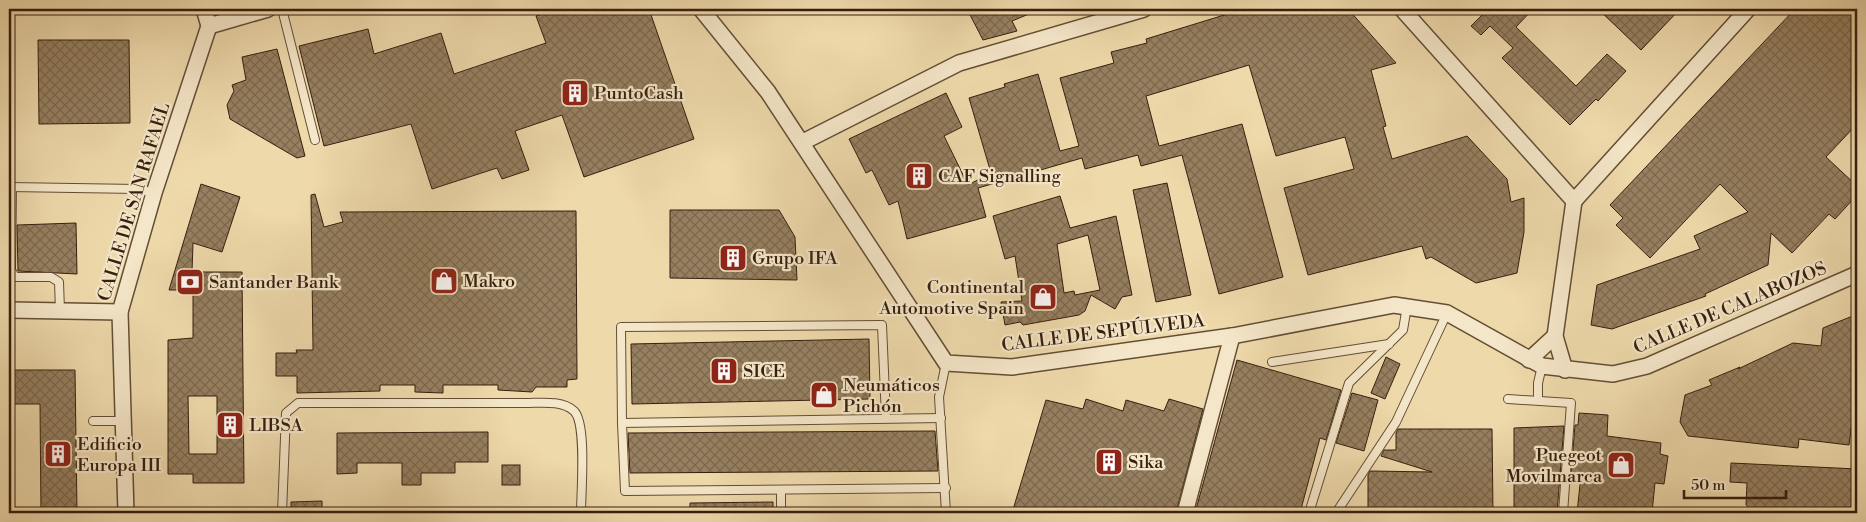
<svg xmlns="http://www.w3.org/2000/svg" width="1866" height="522" font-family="'Libre Bodoni',serif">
<defs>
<pattern id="building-cross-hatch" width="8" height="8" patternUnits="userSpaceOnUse" patternTransform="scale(1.25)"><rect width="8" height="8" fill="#968060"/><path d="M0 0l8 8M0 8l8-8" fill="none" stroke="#7b684e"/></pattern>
</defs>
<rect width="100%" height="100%" fill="#eed9ab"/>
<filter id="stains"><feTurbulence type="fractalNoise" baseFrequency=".004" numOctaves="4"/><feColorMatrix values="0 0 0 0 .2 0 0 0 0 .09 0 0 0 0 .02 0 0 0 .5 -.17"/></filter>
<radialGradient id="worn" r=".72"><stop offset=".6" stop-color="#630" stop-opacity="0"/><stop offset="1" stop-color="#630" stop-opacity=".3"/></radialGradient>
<!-- building -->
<g fill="url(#building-cross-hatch)" stroke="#361f0f" fill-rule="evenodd">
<path d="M556,9h93l45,130 -110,38 -22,-62 -47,16 14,39 -27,9 -5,-11 -65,21 -21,-65 -87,22 -25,-100 69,-17 6,25 67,-21 13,41 92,-31 -10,-27z"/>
<path d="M967,9h74l-29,12 5,10 -34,9z"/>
<path d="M1233,9h115l48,54 -25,7 15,56 -3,1 9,32 75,-23 40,43 4,23 13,-4v34l-7,41 -41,10 -45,-26 -5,2 -4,-13 -114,29 -24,-87 70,-19 -9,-32 -69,19 -27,-91 -103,31 13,50 83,-22 41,153 -64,17 -37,-139 -41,11 -3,-11 -53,14 -3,-11 -104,30 8,29 -79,22 -9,-38 -9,4 -17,-35 -6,3 -17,-34 97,-46 16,34 -18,9 24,49 23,-12 -22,-75 36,-11 -1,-3 34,-10 22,77 19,-5 -19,-68 54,-15 -3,-11 36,-9 -1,-4 88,-27z"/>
<path d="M1488,9h45l-17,18 60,59 31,-32 19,17 -28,30 -2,-2 -26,26 -68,-67 11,-10 -23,-22 -9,9 -10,-9z"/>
<path d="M1598,9h82l-39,41z"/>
<path d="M1795,9h62v115l-31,33 31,29v9l-22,24 -6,-5 -37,39 -21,-20 -3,32 -63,29 1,2 -94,33 -21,-4 6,-40 103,-36 -6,-13 54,-24 -28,-28 -70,74 -34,-33 7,-7 -13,-13z"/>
<path d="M38,40h91l1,83 -91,1z"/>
<path d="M277,49l28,107 -8,2 -67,-39 -3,-14 7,-14 -2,-6 14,-5 -4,-23z"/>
<path d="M1167,183l24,112 -35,7 -23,-112z"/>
<path d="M201,184l39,13 -18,55 -29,-9 -1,29h50l2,211h-51v-9h-25v-134l25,-2v-48h-24zM188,396h29v58h-28z"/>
<path d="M315,194l9,33 19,-5 -3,-10 236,-1 1,168 -10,1v7h-31l-4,5 -34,-2v-5h-55v8l-28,-1v-7h-35v6l-83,2v-17h-21v-23h21l-1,-3h17l-2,-155z"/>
<path d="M1060,196l10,32 46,-12 16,79 -10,2 -7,12 -24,-14 -6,16 -6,4 -56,10 -3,-3 -15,3 -4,-23 21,-1 -7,-45 -10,3 -12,-43zM1088,235l12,55 -25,5 -1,-4 -10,2 -7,-49z"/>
<path d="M670,210h109l16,27 2,43 -127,-2z"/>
<path d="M76,223l1,51 -59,-3 -1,-46z"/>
<path d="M1855,315l-1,4h3v63l-8,63 -50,-6 -1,9 -110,-12 -8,-14 5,-27 27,-10 -3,-5 31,-13 -2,2 55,-26 28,3 2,-18z"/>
<path d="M869,339l1,60 -238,5 -1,-60z"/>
<path d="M1386,357l14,7 -15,35 -14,-6z"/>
<path d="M1237,360l104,30 -15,50 -6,-2 -20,75h-105z"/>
<path d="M9,370h66l2,143h-36l-1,-109h-31z"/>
<path d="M1352,393l26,7 -14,51 -28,-8z"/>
<path d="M1086,399l37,12 3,-11 38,11 5,-12 34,10 -27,104h-164l34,-113 37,9z"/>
<path d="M1579,413l29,2 -1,21 54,7 -1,11 8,2 -4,28 -9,-1 -3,30h-75l4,-38 -10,-1 4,-49h3z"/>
<path d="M1564,426l-7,87h-43v-85z"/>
<path d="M1398,429h94l1,84h-125v-38l2,-4 62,1 -51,-16 3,-6h12v-17z"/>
<path d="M935,431l3,40 -308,2 -2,-40z"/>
<path d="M488,432v30h-33v11h-34v12h-19v-22h-45v10l-20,1v-41z"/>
<path d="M1731,463l126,6v44h-102l-9,-8 1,-22 -17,-1z"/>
<rect x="502" y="465" width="18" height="20"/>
<path d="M322,501v12h-31v-11z"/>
<path d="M773,502v11h-83v-10z"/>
</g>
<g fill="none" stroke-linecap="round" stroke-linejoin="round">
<defs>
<g id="service">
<path d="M282,9l33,131"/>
<path d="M9,187l129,2 16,4"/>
<path d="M12,187l-1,83 4,7h36l8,5 1,29"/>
<path d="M1272,362l117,-18"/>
<path d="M946,363l-7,34 7,116"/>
<path d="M1508,399l63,4 -8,110"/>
<path d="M1538,400v-17l4,-17"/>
<path d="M941,418l-319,5 3,68 321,-3"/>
<path d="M93,421h30"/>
<path d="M622,423l-1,-96 261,-2 4,93"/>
<path d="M781,491v22"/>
<path d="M282,513l4,-100 12,-10h228c15,0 36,-3 48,8 13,12 7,82 7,102"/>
<path d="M1309,513l40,-130 54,-53 4,-24"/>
<path d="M1336,513l60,-91 51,-109"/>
</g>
<g id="minor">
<path d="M204,9l5,17"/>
<path d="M701,9l67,83 178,271 66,4 220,-31 162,-31 53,8 95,53 71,8 34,-8 210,-92"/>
<path d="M1402,9l172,192 -19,135 10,34"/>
<path d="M209,26l59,-17"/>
<path d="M803,142l156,-79 185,-54"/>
<path d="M1574,201l174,-192"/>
<path d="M9,310l111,2"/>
<path d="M1529,360l26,-24"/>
<path d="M126,513l-6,-201 34,-119 55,-167"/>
<path d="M1185,513l47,-177"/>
</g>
</defs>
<!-- service casing -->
<use href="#service" stroke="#644e36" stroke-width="10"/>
<!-- minor casing -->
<use href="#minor" stroke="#644e36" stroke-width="18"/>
<!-- service -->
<use href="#service" stroke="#f4e6c8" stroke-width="8"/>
<!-- minor -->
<use href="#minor" stroke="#f4e6c8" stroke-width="15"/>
</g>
<!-- icons -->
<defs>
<symbol id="building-square" viewBox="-11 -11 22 22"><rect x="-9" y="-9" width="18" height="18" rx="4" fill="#8f2418" stroke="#f4e6c8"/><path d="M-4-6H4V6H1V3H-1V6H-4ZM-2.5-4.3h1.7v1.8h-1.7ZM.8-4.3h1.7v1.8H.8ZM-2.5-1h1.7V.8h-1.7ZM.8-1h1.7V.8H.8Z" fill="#fff"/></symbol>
<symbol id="shop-square" viewBox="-11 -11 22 22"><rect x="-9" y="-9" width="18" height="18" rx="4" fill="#8f2418" stroke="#f4e6c8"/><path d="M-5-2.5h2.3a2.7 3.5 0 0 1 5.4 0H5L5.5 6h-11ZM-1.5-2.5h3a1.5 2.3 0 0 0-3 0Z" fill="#fff"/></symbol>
<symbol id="bank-square" viewBox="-11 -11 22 22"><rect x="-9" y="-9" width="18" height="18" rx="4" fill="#8f2418" stroke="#f4e6c8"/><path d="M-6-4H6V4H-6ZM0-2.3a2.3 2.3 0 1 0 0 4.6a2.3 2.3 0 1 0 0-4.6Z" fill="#fff"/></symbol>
</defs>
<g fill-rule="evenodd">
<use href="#building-square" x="559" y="77" width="32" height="32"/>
<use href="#building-square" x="903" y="160" width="32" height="32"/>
<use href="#building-square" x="717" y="242" width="32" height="32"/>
<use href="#shop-square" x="428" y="265" width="32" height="32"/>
<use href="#bank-square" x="174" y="266" width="32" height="32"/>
<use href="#shop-square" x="1027" y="281" width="32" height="32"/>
<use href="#building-square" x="708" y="355" width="32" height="32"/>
<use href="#shop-square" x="808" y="379" width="32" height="32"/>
<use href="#building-square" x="214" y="409" width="32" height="32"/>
<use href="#building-square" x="42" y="438" width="32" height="32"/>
<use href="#building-square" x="1093" y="446" width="32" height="32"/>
<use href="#shop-square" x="1605" y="449" width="32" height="32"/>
</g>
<g text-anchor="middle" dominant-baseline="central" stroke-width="4.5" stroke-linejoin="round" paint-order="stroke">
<!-- poi labels -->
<g font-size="18" fill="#361f0f" stroke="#f4e6c8" text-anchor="start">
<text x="594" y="93">PuntoCash</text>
<text x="938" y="176">CAF Signalling</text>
<text x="752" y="258">Grupo IFA</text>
<text x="463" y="281">Makro</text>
<text x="209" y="282">Santander Bank</text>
<text x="1024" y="287" text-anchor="end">Continental<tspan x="1024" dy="21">Automotive Spain</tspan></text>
<text x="743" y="371">SICE</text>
<text x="843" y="385">Neumáticos<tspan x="843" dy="21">Pichón</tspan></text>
<text x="249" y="425">LIBSA</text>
<text x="77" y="444">Edificio<tspan x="77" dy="21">Europa III</tspan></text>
<text x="1602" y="455" text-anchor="end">Puegeot<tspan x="1602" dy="21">Movilmarca</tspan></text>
<text x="1128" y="462">Sika</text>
</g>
<!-- street labels -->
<g font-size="18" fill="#361f0f" stroke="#f4e6c8">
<text transform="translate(134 202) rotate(-73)">CALLE DE SAN RAFAEL</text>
<text transform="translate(1730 308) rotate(-23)">CALLE DE CALABOZOS</text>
<text transform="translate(1103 333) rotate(-7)">CALLE DE SEPÚLVEDA</text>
</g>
</g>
<!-- margin -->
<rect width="1866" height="522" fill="none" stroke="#eed9ab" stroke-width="30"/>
<rect x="10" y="10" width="1846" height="502" fill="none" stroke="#361f0f" stroke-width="2.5"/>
<rect x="15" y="15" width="1836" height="492" fill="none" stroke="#361f0f"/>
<!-- scale -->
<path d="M1684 490v8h102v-8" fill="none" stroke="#361f0f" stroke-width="2.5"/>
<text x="1691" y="490" font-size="15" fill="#361f0f" stroke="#f4e6c8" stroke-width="4" paint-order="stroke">50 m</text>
<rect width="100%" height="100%" filter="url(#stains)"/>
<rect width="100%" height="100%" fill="url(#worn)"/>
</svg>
